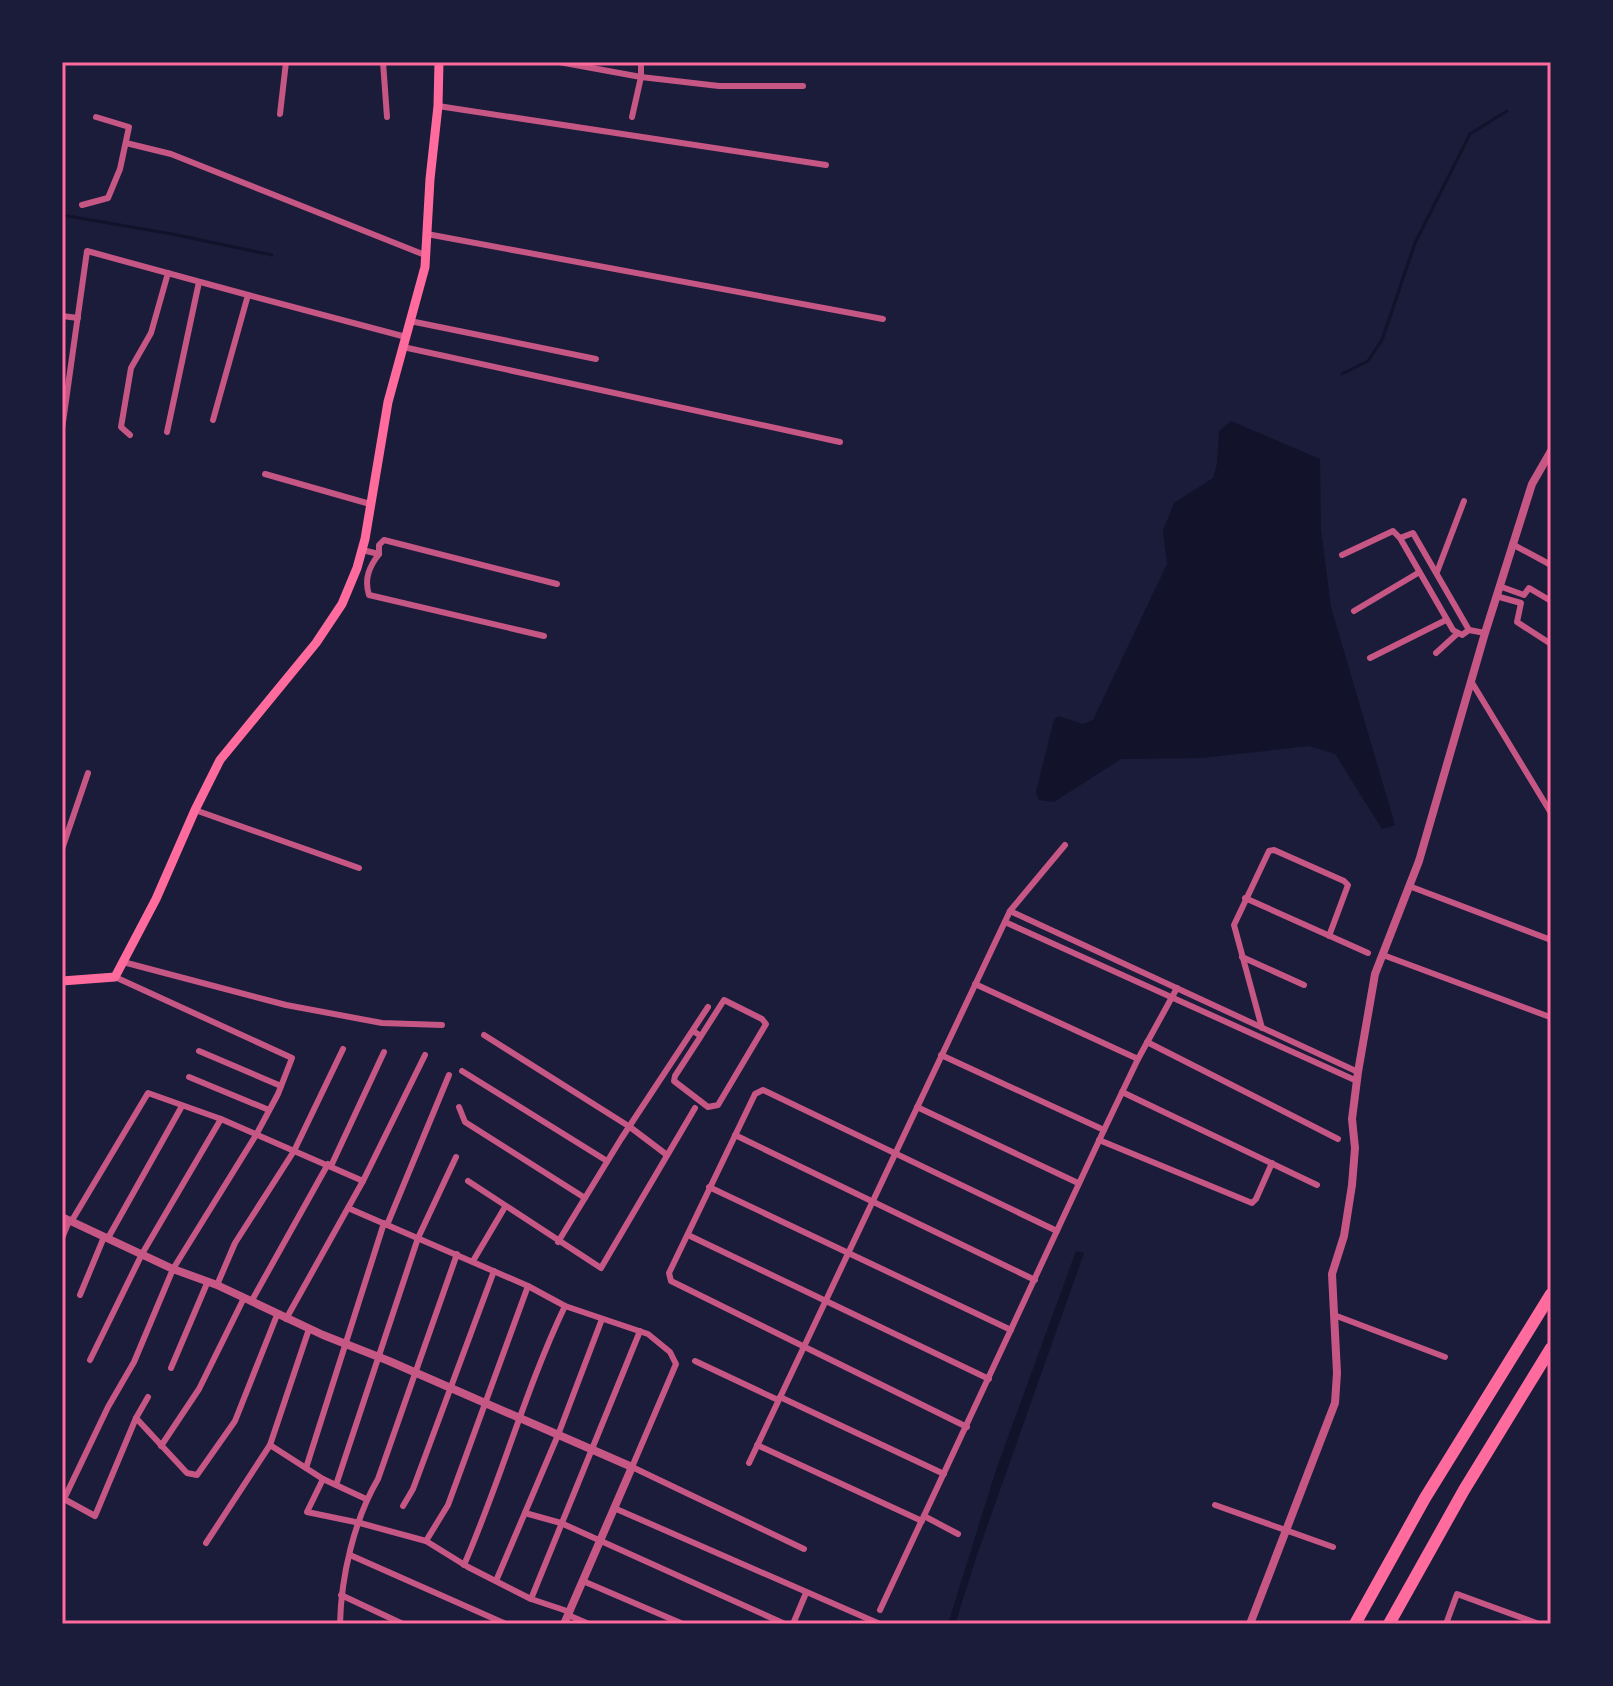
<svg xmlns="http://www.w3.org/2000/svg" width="1613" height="1686" font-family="Poppins,sans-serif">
<rect width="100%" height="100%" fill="#1b1b3a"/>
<!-- water -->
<g fill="#12122b">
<path d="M1231,421l89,38 1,71 10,77 64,218 -13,4 -47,-75 -26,-8 -107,12 -81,1 -67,43 -15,-2 -3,-8 18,-72 4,-4 25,8 10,-4 74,-156 -4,-33 11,-28 39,-25 4,-14 2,-33z"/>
<path d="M1076,1251l8,2 -106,299 -23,72h-7l48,-154z"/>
</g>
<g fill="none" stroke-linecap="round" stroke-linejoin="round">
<!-- stream -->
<g stroke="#12122b" stroke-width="3">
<path d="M62,215l110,19 100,21"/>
<path d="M1342,374l26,-13 14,-21 33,-97 55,-109 37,-23"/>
</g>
<!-- minor -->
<g stroke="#c65784" stroke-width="6">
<path d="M383,62l4,55"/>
<path d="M559,62l82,15 78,9h84"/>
<path d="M438,106l388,59"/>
<path d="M280,114l6,-52"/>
<path d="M632,117l9,-40v-15"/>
<path d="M126,143l45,11 254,101"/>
<path d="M82,205l26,-7 12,-29 9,-42 -33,-10"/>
<path d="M427,234l456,85"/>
<path d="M62,316l16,2"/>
<path d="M410,321l186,38"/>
<path d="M403,347l437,95"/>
<path d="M213,420l35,-125 158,42"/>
<path d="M62,429l25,-178 161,44"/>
<path d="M167,432l32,-150"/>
<path d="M130,435l-9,-8 10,-59 20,-35 17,-60"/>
<path d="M265,474l105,30"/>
<path d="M1512,544l39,21"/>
<path d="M362,550l17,4v-9l5,-5 173,44"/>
<path d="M379,554c-10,13 -15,25 -10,41l175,41"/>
<path d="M1342,555l51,-24 7,7"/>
<path d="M1437,572l27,-71"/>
<path d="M1499,586l25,9 5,-7 22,13"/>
<path d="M1496,596l25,7 -4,19 34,22"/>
<path d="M1354,611l64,-38"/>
<path d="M1469,630l-56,-97 -13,5 53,92 9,5 7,-5 16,3"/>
<path d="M1436,653l22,-20"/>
<path d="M1370,658l76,-38"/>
<path d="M1471,681l80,132"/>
<path d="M195,810l164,58"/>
<path d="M62,849l26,-76"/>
<path d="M1409,886l142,54"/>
<path d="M1245,898l123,55"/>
<path d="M1010,911l348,161"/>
<path d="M1005,922l352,159"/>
<path d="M1383,955l167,62"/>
<path d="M1242,957l62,28"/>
<path d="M123,962l163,43 96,18 60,2"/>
<path d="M115,977l177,81 -14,36 -22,41 -83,134 -39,93 -26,45 -44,92 31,17 41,-98 12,-21"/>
<path d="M975,984l163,75"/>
<path d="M1262,1028l-28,-103 35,-74 5,-1 70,31 4,4 -19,51"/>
<path d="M693,1031l8,5 -26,40 -1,5 34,26 10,-2 48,-81 -4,-5 -38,-19 -23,36"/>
<path d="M484,1035l146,92 37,28"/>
<path d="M1147,1042l191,97"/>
<path d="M199,1051l82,35"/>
<path d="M941,1055l163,75"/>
<path d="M462,1071l145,90"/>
<path d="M189,1077l80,33"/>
<path d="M1122,1092l195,93"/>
<path d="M459,1107l6,15 120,76"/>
<path d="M917,1107l161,76"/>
<path d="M735,1135l300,145"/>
<path d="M1099,1140l153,63 4,-4 16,-36"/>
<path d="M331,1166l53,-114"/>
<path d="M363,1181l62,-126"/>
<path d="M468,1181l133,87 94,-160"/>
<path d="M709,1187l302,143"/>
<path d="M348,1208l180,78 37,20 83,28 22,18 6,12 -44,103 172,82"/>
<path d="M71,1222l77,-129 73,26 142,62 -77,138"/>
<path d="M387,1225l62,-150"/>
<path d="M688,1235l301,144"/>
<path d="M62,1238l7,-17"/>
<path d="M108,1238l74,-132"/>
<path d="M558,1242l63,-103 87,-132"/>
<path d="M473,1261l32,-54"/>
<path d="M217,1285l18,-42 59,-92 49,-102"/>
<path d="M80,1295l24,-58"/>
<path d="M251,1302l77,-138"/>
<path d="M1334,1315l111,42"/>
<path d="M90,1360l52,-106 79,-135"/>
<path d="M695,1361l83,39"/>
<path d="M171,1368l37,-87"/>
<path d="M780,1397l164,77"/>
<path d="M136,1418l51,55 10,2 38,-54 42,-106"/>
<path d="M967,1427l-296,-146 -2,-8 86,-179 8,-4 294,141"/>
<path d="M270,1445l53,34 43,20"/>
<path d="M757,1445l165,76"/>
<path d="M161,1446l38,-57 45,-91"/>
<path d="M749,1463l261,-552 55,-66"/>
<path d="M306,1468l78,-245"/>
<path d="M323,1479l-16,33 53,11 66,18 42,26 63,32 39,13"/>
<path d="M336,1485l82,-247 38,-81"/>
<path d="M1215,1505l118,42"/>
<path d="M403,1506l10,-17 81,-218"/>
<path d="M614,1508l266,116"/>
<path d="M525,1513l36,10 224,101"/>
<path d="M924,1516l34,18"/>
<path d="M426,1541l22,-36 80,-219"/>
<path d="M206,1543l64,-98 39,-116"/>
<path d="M350,1555l156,69"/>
<path d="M464,1565c37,-85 61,-175 101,-259"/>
<path d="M496,1581l62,-146 44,-116"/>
<path d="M583,1581l100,43"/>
<path d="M341,1595l62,29"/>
<path d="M531,1599l109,-268"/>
<path d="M880,1610l224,-480 34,-71 39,-71"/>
<path d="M568,1615l21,9"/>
<path d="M340,1624c1,-47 14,-104 38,-145l79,-225"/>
<path d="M793,1624l13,-31"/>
<path d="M1446,1624l11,-30 82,30"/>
</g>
<!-- tertiary -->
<g stroke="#c65784" stroke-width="8">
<path d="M62,1217l111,52 44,16 106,50 66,26 243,106 -68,157"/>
<path d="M1250,1624l85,-221 2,-30 -5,-99 12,-38 8,-51 3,-37 -3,-29 6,-47 17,-98 44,-113 66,-228 47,-149 19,-33"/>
</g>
<!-- secondary -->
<path stroke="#ff6b9d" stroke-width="9" d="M62,981l53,-4 41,-78 39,-89 25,-50 96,-117 26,-39 15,-36 8,-29 23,-137 37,-135 5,-88 8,-73 1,-44"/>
<!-- motorway -->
<g stroke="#ff6b9d" stroke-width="12">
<path d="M1355,1624l70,-126 126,-204"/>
<path d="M1389,1624l75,-134 87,-142"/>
</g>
</g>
<!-- border -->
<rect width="1613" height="1686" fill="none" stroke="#1b1b3a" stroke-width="128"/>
<rect x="64" y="64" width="1485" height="1558" fill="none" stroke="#ff6b9d" stroke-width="3"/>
</svg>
